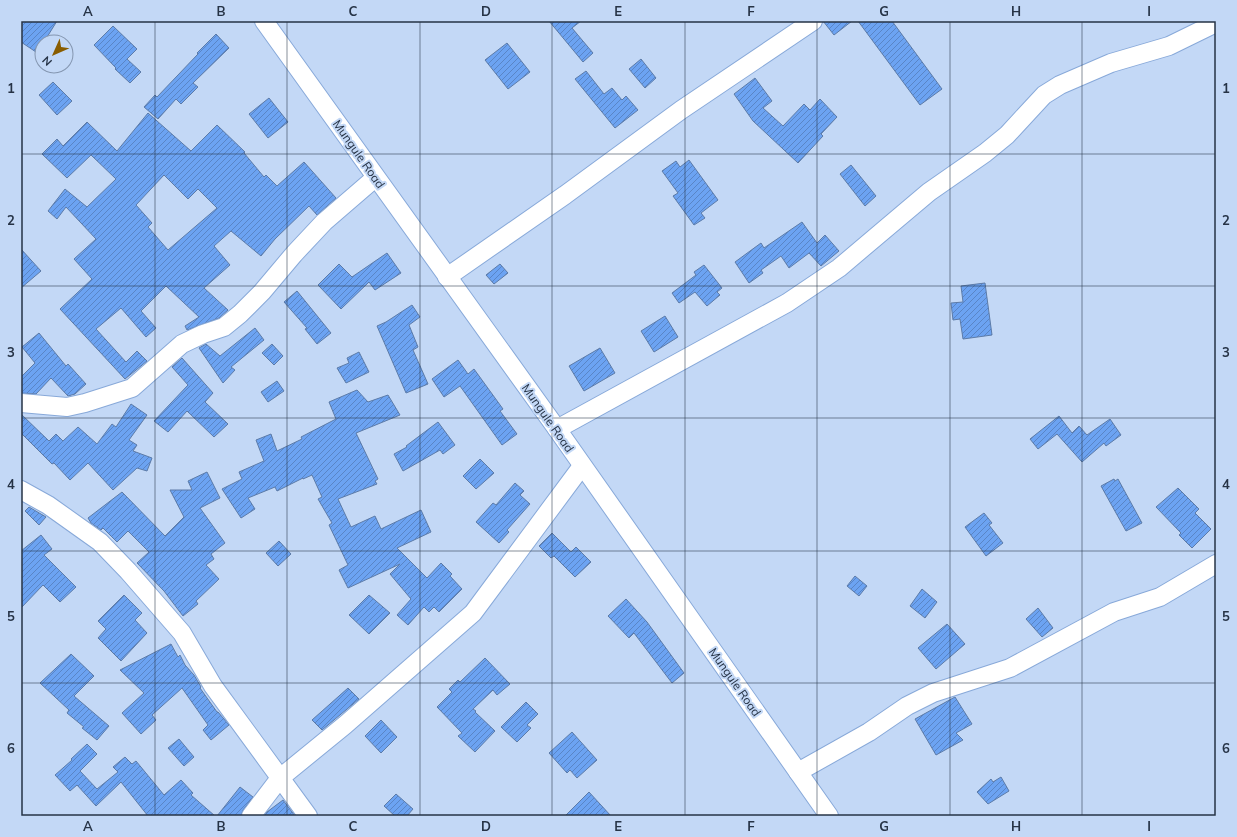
<svg xmlns="http://www.w3.org/2000/svg" width="1237" height="837" font-family="Mulish,sans-serif">
<defs>
<pattern id="building-hatch" width="6" height="6" patternUnits="userSpaceOnUse"><rect width="6" height="6" fill="#6ca3f2"/><path d="M-1 1l2-2M0 6l6-6M5 7l2-2" fill="none" stroke="#5985c6"/></pattern>
</defs>
<rect width="100%" height="100%" fill="#c3d8f6"/>
<!-- building -->
<g fill="url(#building-hatch)" stroke="#5c7ba8" fill-rule="evenodd">
<path d="M21,21h36l-13,21h-2v14l-21,-14z"/>
<path d="M549,21h32l-9,7 21,25 -10,9z"/>
<path d="M823,21h29l-18,14z"/>
<path d="M858,21h34l50,68 -22,16z"/>
<path d="M113,26l24,23 -10,10 14,13 -11,11 -15,-14 1,-1 -22,-23z"/>
<path d="M216,34l13,14 -36,35 5,4 -17,17 -5,-5 -18,20 -14,-12 11,-12 2,2 41,-43 -1,-1z"/>
<path d="M507,43l23,29 -22,17 -23,-29z"/>
<path d="M641,59l15,19 -11,10 -16,-19z"/>
<path d="M586,71l18,23 8,-6 10,12 4,-4 12,14 -23,18 -40,-49z"/>
<path d="M755,78l17,23 -9,7 20,18 21,-22 6,6 10,-11 17,18 -16,17 2,2 -25,27 -45,-42 -19,-27z"/>
<path d="M53,82l19,19 -15,14 -18,-20z"/>
<path d="M269,98l19,24 -20,16 -19,-24z"/>
<path d="M148,113l43,38 26,-26 28,27 -1,1 20,24 2,-2 11,11 27,-24 32,36 -19,17 -8,-9 -34,33 -14,17 -30,-25 -17,15 16,19 -26,23 24,22 -9,8 -32,12 -2,-4 14,-9 -33,-31 -25,25 15,17 -10,9 -25,-29 -25,21 30,33 11,-11 10,10 -22,18 -65,-70 32,-30 -18,-20 22,-20 -30,-32 -9,12 -9,-8 17,-22 22,18 29,-28 -25,-24 -24,23 -25,-24 15,-15 6,7 24,-24 30,29zM164,175l24,24 10,-10 19,19 -49,42 -20,-23 4,-4 -16,-18z"/>
<path d="M689,160l29,40 -17,13 4,5 -11,7 -21,-29 5,-3 -16,-22 14,-10 4,6z"/>
<path d="M851,165l25,31 -11,10 -25,-32z"/>
<path d="M802,222l15,21 8,-8 14,16 -18,15 -12,-13 -20,15 -8,-12 -20,14 2,3 -14,10 -14,-21 26,-19 3,5z"/>
<path d="M21,249l20,22 -20,17z"/>
<path d="M387,253l14,20 -26,17 -6,-8 -28,27 -23,-24 21,-21 13,13z"/>
<path d="M500,264l8,9 -14,11 -8,-9z"/>
<path d="M704,265l18,23 -5,4 3,3 -13,11 -12,-14 -16,11 -7,-10 24,-18 -2,-3z"/>
<path d="M985,283l7,52 -29,4 -3,-20 -7,1 -2,-17 12,-1 -2,-16z"/>
<path d="M297,291l34,42 -14,11 -12,-15 2,-1 -23,-26z"/>
<path d="M412,305l8,12 -11,8 9,22 -5,3 15,34 -22,9 -29,-67 9,-4z"/>
<path d="M665,316l13,21 -24,15 -13,-21z"/>
<path d="M255,328l9,12 -33,27 4,3 -12,13 -24,-35 7,-4 14,12z"/>
<path d="M39,333l27,33 2,-2 18,20 -11,10 -7,2 -17,-18 -15,16 -15,-1v-16l14,-14 -13,-16z"/>
<path d="M272,344l11,12 -9,9 -12,-12z"/>
<path d="M600,348l15,25 -31,18 -15,-25z"/>
<path d="M359,352l10,20 -23,11 -9,-15 12,-5 -2,-5z"/>
<path d="M182,358l31,35 -8,9 23,22 -14,13 -27,-26 -19,21 -14,-11 34,-36 -16,-18z"/>
<path d="M458,360l10,14 6,-5 29,40 -3,2 17,23 -15,11 -42,-59 -16,11 -12,-18z"/>
<path d="M277,381l7,10 -16,11 -7,-10z"/>
<path d="M357,390l11,12 20,-7 12,20 -44,18 22,46 -3,2 2,3 -39,15 13,28 24,-11 6,13 40,-19 10,22 -34,16 30,30 14,-15 11,11 -2,2 12,13 -23,23 -5,-5 -5,5 -5,-5 -16,18 -11,-10 14,-16 -21,-25 10,-10 -52,24 -9,-18 9,-5 -19,-40 3,-2 -14,-24 4,-2 -10,-22 -9,4v-1l-26,13 -2,-4 -27,11 7,11 -14,9 -19,-29 20,-10 -3,-7 25,-11 -8,-21 15,-6 6,17 25,-12 -1,-2 35,-18 -7,-17z"/>
<path d="M131,404l16,11 -18,25 8,5 -4,6 19,7 -5,13 -10,-3 -24,22 -25,-27 -18,17 -16,-17 -2,1 -31,-31v-19l28,27 7,-7 7,7 15,-14 19,17 15,-20 4,3z"/>
<path d="M1059,416l13,17 7,-7 8,9 23,-16 11,16 -15,11 -2,-3 -22,19 -25,-28 -19,15 -8,-10z"/>
<path d="M438,422l17,23 -12,9 -3,-4 -37,21 -9,-17 13,-7 -1,-1z"/>
<path d="M480,459l14,14 -18,16 -13,-13z"/>
<path d="M207,472l13,26 -20,10 25,35 -14,11 3,5 -8,6 13,14 -23,22 2,3 -15,12 -19,-25 -27,-28 12,-11 -21,-21 -11,11 -14,-14 -2,2 -10,-7 -3,-5 34,-26 43,44 19,-19 -14,-27h22l-4,-9z"/>
<path d="M1114,479l1,2 3,-2 24,44 -16,8 -25,-45z"/>
<path d="M515,483l9,8 -4,4 10,9 -23,26 2,2 -10,11 -23,-21 17,-19 3,2z"/>
<path d="M1178,488l21,21 -4,4 16,16 -19,19 -13,-13 2,-2 -25,-26z"/>
<path d="M29,507l17,10 -7,8 -14,-14z"/>
<path d="M984,513l8,10 -3,2 14,18 -17,13 -21,-29z"/>
<path d="M552,533l19,19 5,-5 15,15 -16,15 -21,-21 -3,2 -12,-12z"/>
<path d="M41,535l11,14 -8,6 32,32 -16,15 -17,-17 -22,23v-57z"/>
<path d="M279,541l12,13 -13,12 -12,-13z"/>
<path d="M855,576l12,10 -8,10 -12,-10z"/>
<path d="M922,589l15,13 -12,16 -15,-12z"/>
<path d="M124,595l18,18 -7,7 12,13 -26,28 -23,-23 8,-9 -8,-8z"/>
<path d="M369,595l21,18 -21,21 -20,-19z"/>
<path d="M626,599l21,23 37,51 -12,10 -38,-50 -5,5 -21,-22z"/>
<path d="M1038,608l15,20 -11,9 -16,-18z"/>
<path d="M947,624l18,20 -29,25 -18,-21z"/>
<path d="M171,644l7,13 2,-2 5,10 9,10 7,12 -1,1 17,24h1l11,13 -18,15 -8,-10 5,-5 -26,-37 -30,27 4,5 -15,14 -19,-21 22,-20 -24,-23z"/>
<path d="M71,654l23,22 -20,20 35,30 -12,14 -15,-12 2,-1 -17,-14 2,-3 -29,-27z"/>
<path d="M485,658l25,26 -13,11 -4,-5 -20,19 3,2 -1,1 20,19 -20,21 -17,-16 4,-3 -25,-26 15,-15 -3,-3 9,-9 2,2z"/>
<path d="M348,688l11,11 -37,31 -10,-10z"/>
<path d="M955,697l17,27 -16,9 7,7 -27,15 -21,-36z"/>
<path d="M526,702l12,12 -11,11 4,3 -14,14 -16,-15z"/>
<path d="M381,720l16,17 -16,16 -16,-17z"/>
<path d="M572,732l25,28 -20,18 -7,-8 -3,3 -18,-20z"/>
<path d="M179,739l15,18 -10,9 -16,-18z"/>
<path d="M87,744l10,10 -17,17 17,18 21,-17 -5,-5 12,-10 7,7 4,-3 28,34 17,-15 12,13 -2,2 24,21h-67l-27,-34 -25,24 -19,-21 -7,6 -15,-16 17,-15 -1,-1z"/>
<path d="M1001,777l8,14 -21,13 -11,-12 14,-13 2,3z"/>
<path d="M240,787l13,10 -10,13 -2,6h-24z"/>
<path d="M589,792l22,24h-46z"/>
<path d="M396,794l17,15 -6,7h-12l-11,-10z"/>
<path d="M283,800l12,16h-31l3,-4z"/>
</g>
<g fill="none" stroke-linecap="round" stroke-linejoin="round">
<defs>
<g id="minor">
<path d="M264,21l293,408 272,387"/>
<path d="M447,277l118,-82 116,-85 132,-89"/>
<path d="M21,403l46,4 18,-4 47,-15 50,-44 21,-10 21,-7 16,-13 22,-22 32,-38 30,-32 51,-44"/>
<path d="M557,429l230,-126 52,-35 90,-76 56,-39 22,-18 37,-40 16,-10 51,-22 58,-17 47,-23"/>
<path d="M21,490l27,15 52,37 28,29 54,62 31,53 95,130"/>
<path d="M798,772l71,-40 38,-26 26,-13 77,-25 104,-56 46,-15 56,-33"/>
<path d="M251,816l29,-38 65,-53 128,-112 109,-147"/>
</g>
</defs>
<!-- minor casing -->
<use href="#minor" stroke="#88a9d9" stroke-width="20"/>
<!-- minor -->
<use href="#minor" stroke="#fff" stroke-width="18"/>
</g>
<!-- grid -->
<path fill="none" stroke="#263346" stroke-width="1" stroke-opacity="0.55" d="M155,21v795M287,21v795M420,21v795M552,21v795M685,21v795M817,21v795M950,21v795M1082,21v795M21,154h1195M21,286h1195M21,418h1195M21,551h1195M21,683h1195"/>
<g text-anchor="middle" dominant-baseline="central" stroke-width="4" stroke-linejoin="round" paint-order="stroke">
<!-- street labels -->
<g font-size="12" fill="#263346" stroke="#c3d8f6">
<text transform="translate(359 154) rotate(55)">Mungule Road</text>
<text transform="translate(548 418) rotate(55)">Mungule Road</text>
<text transform="translate(735 682) rotate(55)">Mungule Road</text>
</g>
</g>
<!-- border -->
<rect width="1237" height="837" fill="none" stroke="#c3d8f6" stroke-width="44"/>
<!-- north arrow -->
<g transform="translate(54 54) rotate(225)"><circle r="19" fill="#c3d8f6" stroke="#8496b0"/>
<path d="M0-3L7 15L0 10L-7 15Z" fill="#895d00"/>
<text y="-6" font-size="11" font-weight="bold" text-anchor="middle" fill="#263346">N</text>
</g>
<rect x="22" y="22" width="1193" height="793" fill="none" stroke="#263346" stroke-width="1.5"/>
<g font-size="13" text-anchor="middle" font-weight="bold" fill="#263346">
<text x="88" y="16">A</text>
<text x="221" y="16">B</text>
<text x="353" y="16">C</text>
<text x="486" y="16">D</text>
<text x="618" y="16">E</text>
<text x="751" y="16">F</text>
<text x="884" y="16">G</text>
<text x="1016" y="16">H</text>
<text x="1149" y="16">I</text>
<text x="11" y="93">1</text>
<text x="1226" y="93">1</text>
<text x="11" y="225">2</text>
<text x="1226" y="225">2</text>
<text x="11" y="357">3</text>
<text x="1226" y="357">3</text>
<text x="11" y="489">4</text>
<text x="1226" y="489">4</text>
<text x="11" y="621">5</text>
<text x="1226" y="621">5</text>
<text x="11" y="753">6</text>
<text x="1226" y="753">6</text>
<text x="88" y="831">A</text>
<text x="221" y="831">B</text>
<text x="353" y="831">C</text>
<text x="486" y="831">D</text>
<text x="618" y="831">E</text>
<text x="751" y="831">F</text>
<text x="884" y="831">G</text>
<text x="1016" y="831">H</text>
<text x="1149" y="831">I</text>
</g>
</svg>
